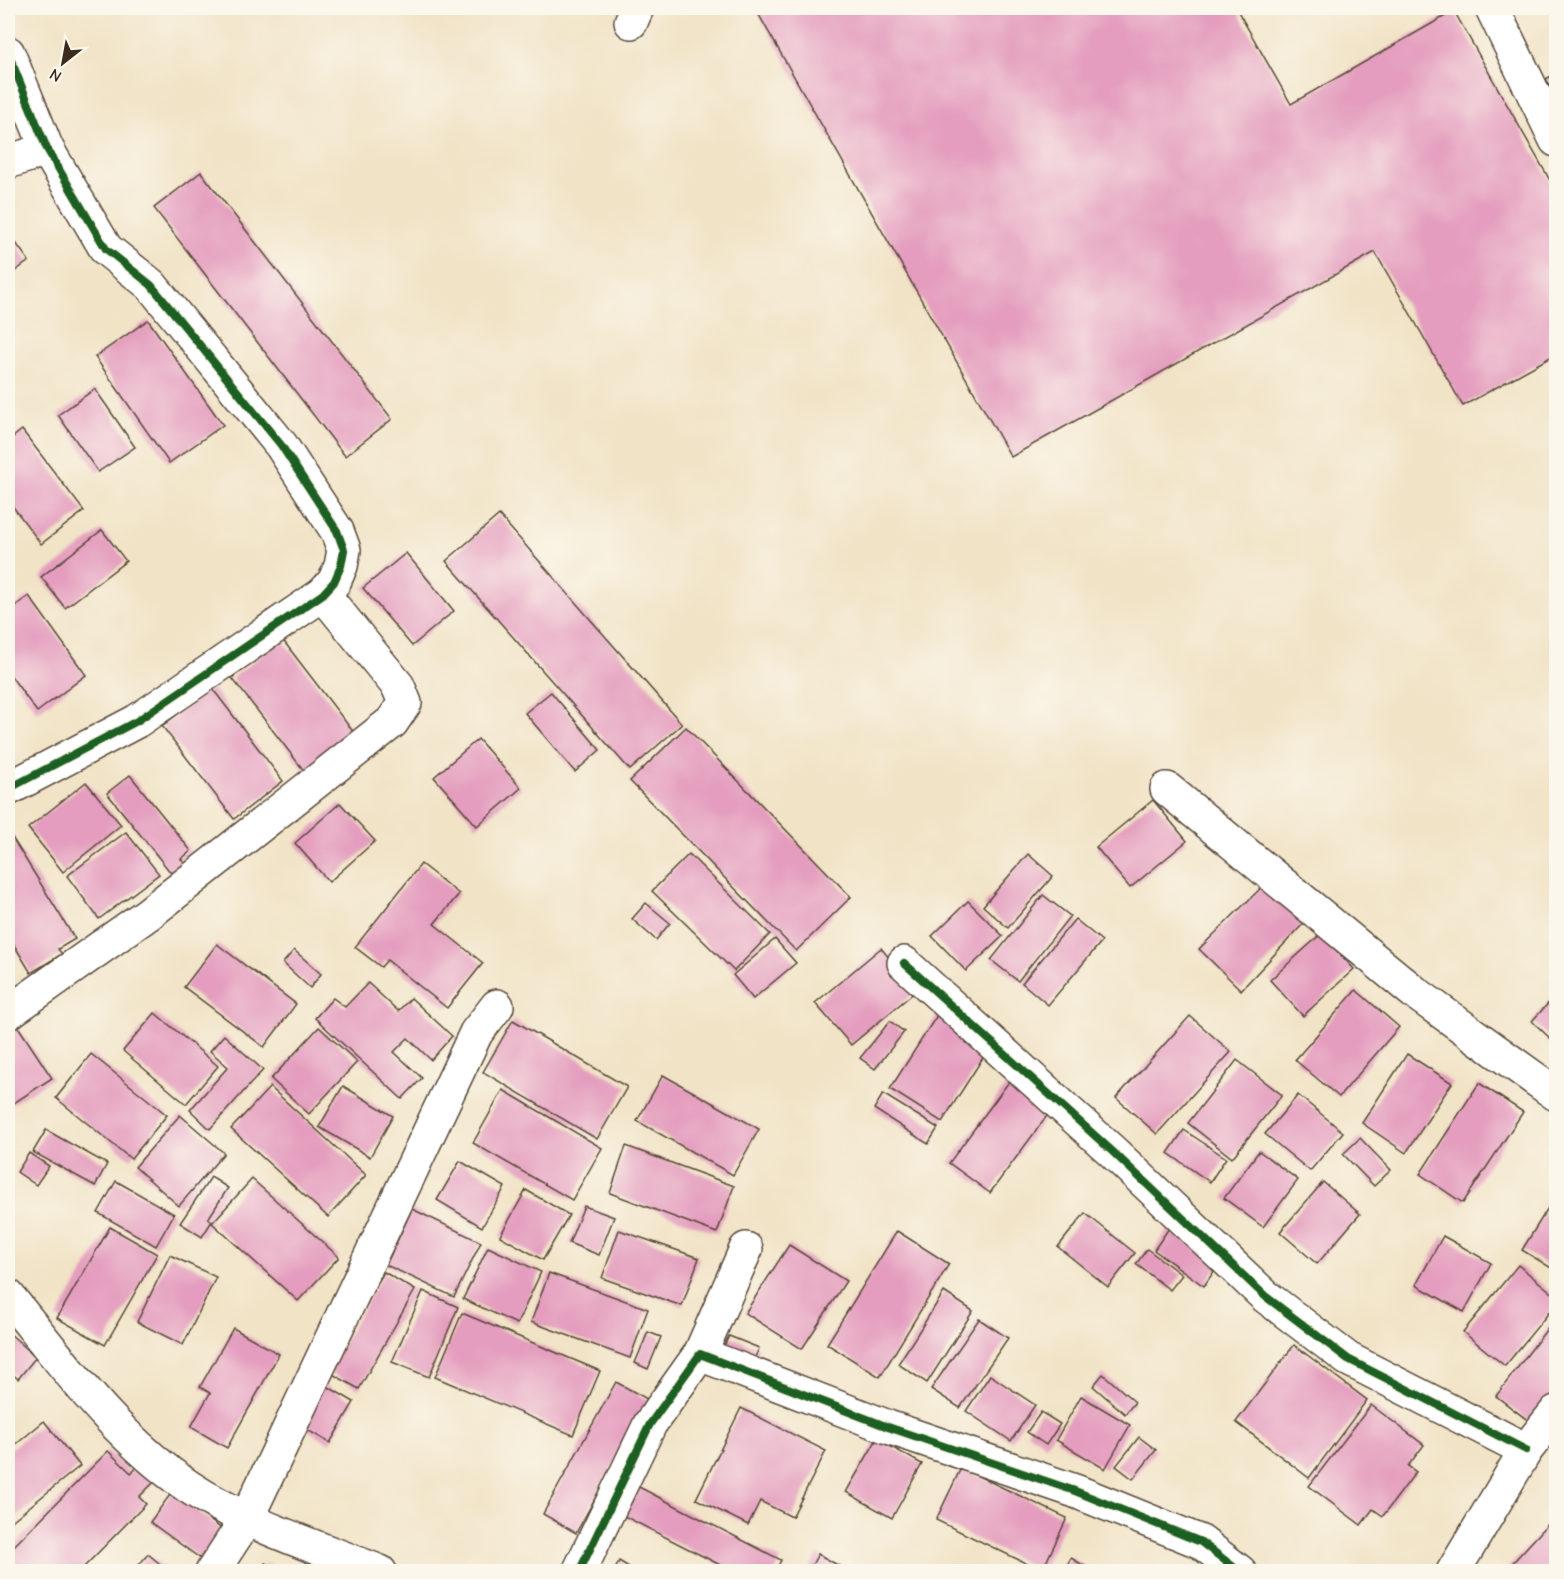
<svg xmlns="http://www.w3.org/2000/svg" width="1564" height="1579" font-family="'Comic Neue',sans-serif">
<rect width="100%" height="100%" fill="#fbf7ec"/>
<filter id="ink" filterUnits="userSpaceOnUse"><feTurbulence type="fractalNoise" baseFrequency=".0167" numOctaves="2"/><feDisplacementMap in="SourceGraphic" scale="12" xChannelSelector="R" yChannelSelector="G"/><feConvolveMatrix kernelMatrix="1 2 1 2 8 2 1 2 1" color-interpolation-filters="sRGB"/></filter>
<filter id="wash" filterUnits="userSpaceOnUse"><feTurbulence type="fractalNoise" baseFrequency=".008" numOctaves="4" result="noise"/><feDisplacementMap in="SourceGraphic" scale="24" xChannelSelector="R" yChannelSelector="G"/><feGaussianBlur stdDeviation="1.35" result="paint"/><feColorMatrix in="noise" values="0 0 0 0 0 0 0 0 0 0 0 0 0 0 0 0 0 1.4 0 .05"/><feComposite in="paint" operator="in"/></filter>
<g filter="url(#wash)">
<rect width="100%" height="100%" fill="#f1e3c6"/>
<g id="blocks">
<!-- building -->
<g fill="#e49dbe">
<path d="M755,8h481l55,96 163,-93 102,180v163l-93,52 -88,-154 -364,205z"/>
<path d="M1556,73v23l-10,-17z"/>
<path d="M201,172l191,247 -47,37 -191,-248z"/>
<path d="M8,232l21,29 -21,15z"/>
<path d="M148,320l75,105 -54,38 -74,-106z"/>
<path d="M95,389l40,58 -37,25 -40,-57z"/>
<path d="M22,430l62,81 -43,33 -33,-44v-59z"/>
<path d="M499,515l183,209 -52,46 -184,-209z"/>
<path d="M102,530l24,31 -61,47 -24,-31z"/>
<path d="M406,553l48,58 -42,35 -49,-58z"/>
<path d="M29,596l57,79 -49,37 -29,-40v-61z"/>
<path d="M282,639l73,95 -50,38 -73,-94z"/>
<path d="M212,688l71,93 -49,38 -72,-93z"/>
<path d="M551,692l49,58 -25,22 -50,-59z"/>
<path d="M686,727l165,170 -55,54 -166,-170z"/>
<path d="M478,739l43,49 -44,38 -43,-49z"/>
<path d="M130,775l61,76 -10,8 7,9 -13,10 -68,-85z"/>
<path d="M86,782l35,43 -58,47 -35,-44z"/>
<path d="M1153,800l34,41 -57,47 -34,-41z"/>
<path d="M340,803l35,38 -46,41 -34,-39z"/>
<path d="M8,831l67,108 -17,10 4,5 -31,19 -23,-38z"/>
<path d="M126,832l33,42 -60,45 -32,-43z"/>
<path d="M689,854l81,80 -36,37 -82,-80z"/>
<path d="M1028,854l25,22 -45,52 -25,-22z"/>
<path d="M421,864l38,30 -25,30 49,39 -36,45 -60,-48 -6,7 -26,-20z"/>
<path d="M1265,884l39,39 -63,67 -42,-41z"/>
<path d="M1043,895l27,21 -52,65 -27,-21z"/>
<path d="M968,901l35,35 -37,35 -34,-35z"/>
<path d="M646,903l24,20 -14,17 -24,-21z"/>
<path d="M1075,919l27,22 -54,64 -26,-22z"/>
<path d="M1321,934l33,35 -51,47 -33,-36z"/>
<path d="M775,939l21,24 -43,36 -20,-24z"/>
<path d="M217,944l79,60 -32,43 -80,-60z"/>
<path d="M881,948l35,43 -65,54 -36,-42z"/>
<path d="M294,950l27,24 -11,14 -27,-25z"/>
<path d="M368,983l30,28 13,-13 41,38 -21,24 -23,-22 -14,14 28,26 -20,21 -87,-81 18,-20 12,9z"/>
<path d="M1356,990l43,37 -60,70 -44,-37z"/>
<path d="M1556,995v49l-24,-23z"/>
<path d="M939,1012l52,33 -49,77 -52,-33z"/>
<path d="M155,1013l63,53 -32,38 -63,-53z"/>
<path d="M1190,1016l41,36 -74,82 -41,-36z"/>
<path d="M513,1020l114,67 -30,52 -114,-67z"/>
<path d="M890,1021l14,11 -29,37 -15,-11z"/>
<path d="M15,1022l37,56 -41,27 -3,-5v-73z"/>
<path d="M319,1027l38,35 -48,52 -38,-35z"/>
<path d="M224,1035l39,35 -53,59 -20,-19 38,-43 -18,-16z"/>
<path d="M91,1054l76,61 -36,44 -75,-61z"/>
<path d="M1407,1054l45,29 -46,70 -44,-30z"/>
<path d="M1237,1060l45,35 -50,63 -44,-35z"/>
<path d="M663,1075l96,54 -26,46 -96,-54z"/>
<path d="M1011,1079l41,30 -62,84 -41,-30z"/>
<path d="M1479,1083l44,29 -60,91 -43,-29z"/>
<path d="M343,1086l50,30 -23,41 -51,-30z"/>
<path d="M270,1087l96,88 -38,42 -97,-88z"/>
<path d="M503,1090l99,58 -30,52 -99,-57z"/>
<path d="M883,1094l55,34 -10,16 -54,-35z"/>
<path d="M1298,1095l45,37 -33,39 -45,-37z"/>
<path d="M180,1115l44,38 -45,53 -44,-39z"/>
<path d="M46,1130l61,34 -12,22 -62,-34z"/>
<path d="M1184,1130l42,28 -16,24 -42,-29z"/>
<path d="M1360,1138l31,32 -17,16 -31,-32z"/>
<path d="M626,1146l108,40 -17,47 -107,-40z"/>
<path d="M1259,1151l39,29 -35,47 -39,-29z"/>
<path d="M29,1153l20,13 -13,19 -19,-13z"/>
<path d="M460,1161l45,26 -23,40 -45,-27z"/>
<path d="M211,1177l17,11 -20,31 4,2 -10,16 -22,-14z"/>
<path d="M252,1179l87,78 -41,44 -86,-78z"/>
<path d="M116,1181l58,33 -18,32 -58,-33z"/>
<path d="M1323,1182l37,32 -43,50 -37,-32z"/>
<path d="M526,1190l43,25 -26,45 -43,-24z"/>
<path d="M1556,1195v76l-34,-21z"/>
<path d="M584,1206l30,11 -15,38 -30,-12z"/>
<path d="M412,1209l69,33 -27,55 -68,-32z"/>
<path d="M1085,1213l50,40 -27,34 -50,-40z"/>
<path d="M110,1227l47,27 -52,91 -48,-27z"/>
<path d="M1169,1228l50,36 -15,22 -50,-36z"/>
<path d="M619,1230l80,28 -17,48 -80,-28z"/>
<path d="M897,1231l52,33 -69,113 -53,-33z"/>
<path d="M1443,1236l48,27 -27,49 -48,-27z"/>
<path d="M789,1245l57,36 -44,68 -57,-36z"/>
<path d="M488,1247l53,25 -24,52 -54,-25z"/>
<path d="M1147,1249l35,26 -12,15 -34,-26z"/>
<path d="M170,1255l46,22 -33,68 -46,-23z"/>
<path d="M1518,1265l38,31v8l-51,62 -42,-34z"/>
<path d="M384,1272l31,18 -56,99 -32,-18z"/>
<path d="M549,1273l99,36 -18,49 -99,-36z"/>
<path d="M423,1291l35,16 -29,70 -37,-15z"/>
<path d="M944,1292l29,19 -46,72 -29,-19z"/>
<path d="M462,1313l138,58 -27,64 -138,-58z"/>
<path d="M1556,1317v78l-22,30 -38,-29z"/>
<path d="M979,1319l29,19 -48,70 -29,-19z"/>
<path d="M233,1328l46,26 -52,94 -36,-21 19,-34 -10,-6z"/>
<path d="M8,1332l28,25 -18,22 -10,-9z"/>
<path d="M648,1332l13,5 -13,32 -13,-6z"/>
<path d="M729,1336l30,12 -6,15 -31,-13z"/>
<path d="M1294,1345l73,55 -58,78 -73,-56z"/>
<path d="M1103,1374l32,28 -10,12 -32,-28z"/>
<path d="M990,1375l45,30 -24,36 -45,-30z"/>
<path d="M320,1382l34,20 -24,41 -35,-20z"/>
<path d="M616,1382l33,18 -73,133 -33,-19z"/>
<path d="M1081,1396l49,29 -25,44 -49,-29z"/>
<path d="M1371,1405l53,40 -16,21 8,6 -33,44 -10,-7 -12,16 -52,-39z"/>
<path d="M741,1408l85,43 -34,66 -32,-16 -12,24 -52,-26z"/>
<path d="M1041,1412l19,12 -14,21 -19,-13z"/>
<path d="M44,1421l36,45 -72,58v-73z"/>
<path d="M1139,1437l17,13 -23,29 -17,-13z"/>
<path d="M877,1439l45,25 -30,54 -46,-26z"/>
<path d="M108,1451l23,22 13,-13 16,16 -21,21 7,7 -67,68h-71v-20z"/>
<path d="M961,1468l106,50 -25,53 -106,-51z"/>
<path d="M635,1485l146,75 -6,12h-48l1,-3 -108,-55z"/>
<path d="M172,1492l58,43 -22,29 -58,-42z"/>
<path d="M1551,1521l5,5v46h-52z"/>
<path d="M148,1554l22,18h-37z"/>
<path d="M818,1554l32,18h-42z"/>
<path d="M1071,1558l24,14h-32z"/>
<path d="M619,1561l18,11h-23z"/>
<path d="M265,1563l16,9h-21z"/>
</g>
</g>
</g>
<g filter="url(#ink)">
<use href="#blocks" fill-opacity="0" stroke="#564637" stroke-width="1.5"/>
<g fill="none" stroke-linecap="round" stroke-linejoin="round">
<defs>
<g id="minor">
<path d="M1492,8l64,132"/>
<path d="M631,22l6,-14"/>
<path d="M8,53l39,96 59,100 45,36 130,160 56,86 7,19 -3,16 -7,16 -11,12 -186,127 -129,68"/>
<path d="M8,162l39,-13"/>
<path d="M1167,789l247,203 142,102"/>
<path d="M904,963l209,189 152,144 83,63 178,91"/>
<path d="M8,1013l140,-99 244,-192 13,-19 -7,-17 -75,-92"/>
<path d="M8,1296c55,67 108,142 181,191 58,38 126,59 191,85"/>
<path d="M700,1354l46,-105"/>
<path d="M212,1572l34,-52 230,-487 21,-27"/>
<path d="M579,1572l71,-148 50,-70 188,73 187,64 126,51 39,30"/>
<path d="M1453,1572l73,-122 30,-38"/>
</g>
</defs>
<!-- minor casing -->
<use href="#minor" stroke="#564637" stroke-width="36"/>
<!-- minor -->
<use href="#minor" stroke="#fff" stroke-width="33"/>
<defs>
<g id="cycleway">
<path d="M8,53l39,96 59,100 45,36 130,160 56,86 7,19 -3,16 -7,16 -11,12 -186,127 -129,68"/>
<path d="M904,963l209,189 152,144 83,63 178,91"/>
<path d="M579,1572l71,-148 50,-70 188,73 187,64 126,51 39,30"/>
</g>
</defs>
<!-- cycleway casing -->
<use href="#cycleway" stroke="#fbf7ec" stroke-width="11"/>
<!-- cycleway -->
<use href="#cycleway" stroke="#1b5e20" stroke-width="8"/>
</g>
</g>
<!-- margin -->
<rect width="1564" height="1579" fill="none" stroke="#fbf7ec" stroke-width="30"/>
<!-- north arrow -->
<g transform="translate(63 63) rotate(211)" stroke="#fbf7ec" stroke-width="4.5" paint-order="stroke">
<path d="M0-4.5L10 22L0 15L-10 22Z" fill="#3b2a1e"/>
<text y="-9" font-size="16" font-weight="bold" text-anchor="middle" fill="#3b2a1e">N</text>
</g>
</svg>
